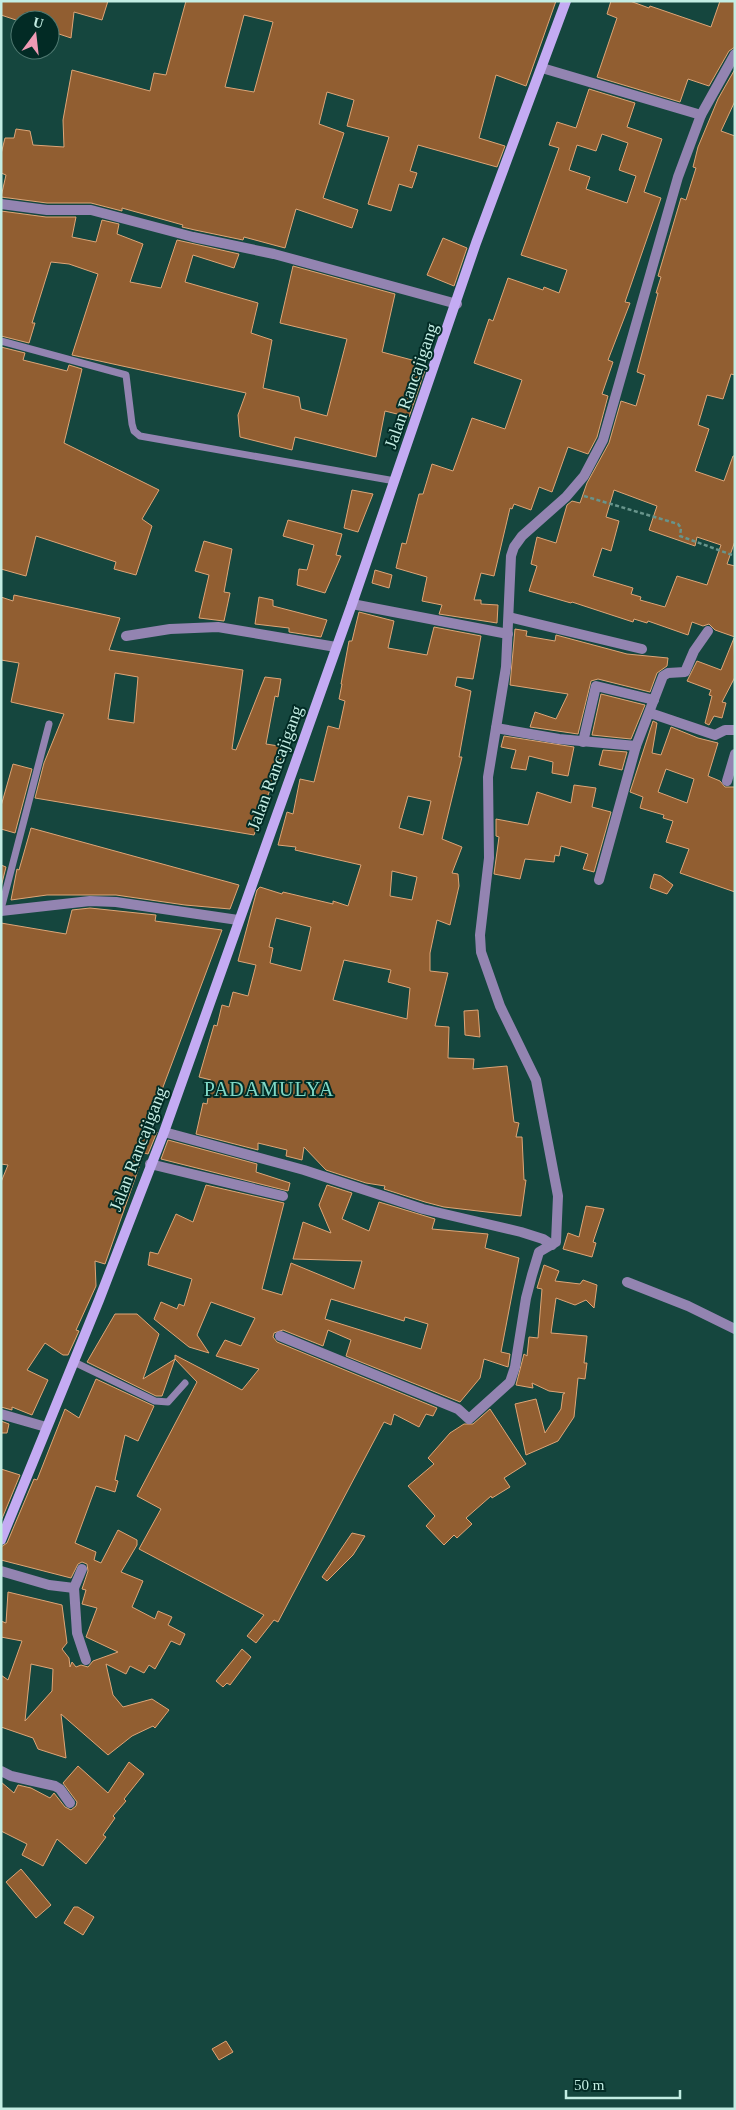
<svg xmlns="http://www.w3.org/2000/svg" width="736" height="2110" font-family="'Times New Roman',serif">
<rect width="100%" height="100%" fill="#15463e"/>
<!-- building -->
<g fill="#915e31" stroke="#dea577" fill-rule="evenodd">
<path d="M1,1h107l-6,19 -28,-8 -3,26 -21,-7v-11h-34l-15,-5z"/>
<path d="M186,1h370l-30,85 -30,-11 -17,63 26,8 -8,21 -79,-22 -8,26 7,2 -5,15 -13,-4 -8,27 -23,-7 21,-67 -42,-11 7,-26 -27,-8 -8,32 25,9 -21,65 35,12 -6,18 -56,-19 -11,39 -41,-11 -1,3 -48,-10 -13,-3 1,-2 -61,-17v3l-31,-8h-44l-46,-6 5,-22 -5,-2v-19l4,-16h9l2,-9 14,2 3,14 31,2 -1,-27 9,-50 78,21 4,-18 12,2zM244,15l29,7 -19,70 -29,-5z"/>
<path d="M611,1h19l19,7 1,-2 61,21 9,-26h15v46l-6,4 -20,35 -21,-7 -8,23 -83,-25 20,-59 -10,-4z"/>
<path d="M735,69v32l-14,30 14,5v239l-4,-1 -8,25 -16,-4 -9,30 11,4 -14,42 29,10 9,-25h2v85l-8,23 8,2v71l-20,-7 -6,-6 -6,2 -11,-4 -4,13 -40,-14 -1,2 -13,-4 -1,3 -61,-20 -1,1 -42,-12 8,-25 -6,-2 6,-27 19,6 11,-38 5,-4 8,2 7,-20 22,-40 12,-42 15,5 9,-31 -8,-3 21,-79h-2l5,-16 -3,-1 23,-78 5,2 10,-32 -3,-1 5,-20 20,-48zM614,490l43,16 -8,24 46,16 2,-9 24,8 -14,40 -30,-9 -12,31 -25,-7 1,-3 -10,-3 2,-6 -40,-12 9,-28 9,3 8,-30 -13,-4z"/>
<path d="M589,89l46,14 -8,24 35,12 -18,53 17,6 -36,104 5,1 -22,57 5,2 -11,32 6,2 -11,41 -9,17 -20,-7 -16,45 -13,-5 -8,23 -17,-6 -2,5 -2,-1 -16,68 -13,-3 -7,27h7v4l17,1 -1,18 -58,-9 3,-9 -20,-4 5,-24 -31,-9 6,-25 4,1 13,-50h4l9,-30 21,7 19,-53 33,11 17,-49 -48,-17 15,-44 4,2 15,-43 35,12 1,-3 15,6 8,-23 -46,-15 38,-107 -10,-3 8,-23 19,6zM602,134l26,9 -9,27 17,6 -9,27 -41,-14 4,-12 -21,-7 8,-25 19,6z"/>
<path d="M1,211l45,6h30l-4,20 24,5 6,-22 17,4 -2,10 26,10 -13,38 31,6 16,-48 62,14 -5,14 -41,-13 -8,27 73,21 -7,30 21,7 -9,48 36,9 2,12 26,7 20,-77 -67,-16 13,-57 102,28 -13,58 45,12 -18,53 -24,-6 -9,46 -81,-20 -3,13 -52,-13 -2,-22 8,-22 -174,-38 26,-81 -29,-10 -18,-2 -19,61h3l-6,20 -28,-7z"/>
<path d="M443,238l24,10 -13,38 -27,-11z"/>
<path d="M1,347l24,6 -2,7 44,11 2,-6 13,4 -18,74 95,47 -17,29 10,7 -16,49 -22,-6 2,-7 -80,-26 -10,40 -25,-7z"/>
<path d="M352,490l21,4 -15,38 -14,-4z"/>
<path d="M288,520l54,14 -6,21 5,1 -16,37 -28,-8 2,-16 8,1 7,-25 -31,-9z"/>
<path d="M204,541l28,8 -8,43 6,1 -6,28 -25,-3 10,-43 -14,-4z"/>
<path d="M375,570l17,5 -3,13 -17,-5z"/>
<path d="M14,595l106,23 -11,32 134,20 -11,79 4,1 29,-73 16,2 -3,18 -3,-1 -9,48 19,3 -31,88 -219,-37 9,-35 20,-49 -53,-12 8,-39 -18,-3v-63l12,4zM115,673l23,4 -4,46 -26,-4z"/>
<path d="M259,597l14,3v6l54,14 -6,17 -32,-5v-4l-34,-4z"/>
<path d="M359,612l35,9 -6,27 39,7 7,-28 47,9 -8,43 -16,-2 -2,9 16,5 -12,66h3l-20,82 20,8 -10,26 6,1 1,12 -9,39 -13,-5 -7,33v18l18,2 -13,53 14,1 -1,31 26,1 -1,10 34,-3 7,56 5,1 -3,14h6l2,43h2l-5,36 -77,-9 -19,-5 -41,-13 1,-3 -19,-3 -40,-13 -22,-23 -2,13 -16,-4 1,-6 -29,-7v7l-62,-16 7,-31 4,1 4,-24 -12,-3 15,-52 3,1 5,-21 7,2 4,-15 15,4 8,-31 -18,-4 19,-71 3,-3 22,7 1,-2 50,12v-3l15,5 13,-41 -66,-15 1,-3 -18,-2 9,-33 6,2 7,-35 14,3 14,-56 11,3 6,-28 -6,-2 3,-15h-1l8,-43h3zM408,796l23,5 -8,34 -24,-7zM392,871l25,6 -5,23 -22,-4zM276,918l35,9 -10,44 -31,-8 3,-15 -4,-1zM344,960l47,10 -3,12 22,6 -3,31 -74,-19z"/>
<path d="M515,629l12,2 -1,5 29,5 1,-6 71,19 41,4 -1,8 -10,7 -7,19 -52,-13 -7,2 -13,53 -48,-7 5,-15 21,7 12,-25 -58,-9z"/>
<path d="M734,638l1,39 -13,25 4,1 -4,15 -8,-2 -5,9 -4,-2 7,-27 -3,-1 2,-5 -24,-9 10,-20 24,9z"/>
<path d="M601,694l44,11 -14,34 -39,-4z"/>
<path d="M653,721l4,2 -5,30 9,2 10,-28 27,11 20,5 -10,33 12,5 5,6h10v105l-55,-19 9,-24 -23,-7 7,-21 -10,-3 1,-3 -24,-7 3,-11 -13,-5zM666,769l28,10 -7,24 -29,-11z"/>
<path d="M504,736l70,11 -6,29 -16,-3 1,-11 -24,-6 -3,14 -15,-2 5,-18 -15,-3z"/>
<path d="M603,750l24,2 -5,18 -23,-5z"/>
<path d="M13,764l19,5 -17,64 -14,-4v-23z"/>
<path d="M574,785l22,3 -4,19 19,5 -17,60 -11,-3 5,-15 -27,-8 -2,10 -4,-1 -1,7 -29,-3 -5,20 -26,-5 5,-37 -3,-1v-17l32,6 9,-33 34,11z"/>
<path d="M31,828l208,57 -9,24 -45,-4 -69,-10h-69l-36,5 6,-31 2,1z"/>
<path d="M1,865l5,2 -5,20z"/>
<path d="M654,874l7,2 12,9 -6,9 -17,-6z"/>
<path d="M90,908l66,7 -1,6 67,9 -74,197 9,5 -9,22 -4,-1 -39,111 -10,-3 1,25 -20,44 3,1 -11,24h-5l-18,-12 -18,27 21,10 -16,35 -20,-8v3l-11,-3v-225l7,-17 -7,-1v-241l65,11 6,-24z"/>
<path d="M478,1010l2,27 -15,-2 -1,-24z"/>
<path d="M168,1140l89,24 -1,8 34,11 -2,8 -127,-32z"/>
<path d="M206,1185l78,18 -22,86 20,6 9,-32 63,26 8,-28 -69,-2 10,-37 28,11 -12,-28 8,-20 25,8 -10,26 27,12 10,-29 56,17 -3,10 56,5 -3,14 34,10 -18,94 9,2 -2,13 -24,-8 -4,19 -20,24 -114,-46 5,-16 -23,-10 -5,16 -40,-16 -9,3 -1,4 4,5 160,66 -4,8 -7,-2 -7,13 -25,-13 -3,11 -7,-3 -106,200 -4,-2 -18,23 -9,-7 17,-21 -125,-66 22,-40 -24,-13 60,-114 -22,-23 -13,37h-6l-69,-34 28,-48h22l22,20 -16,45 32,-20v-4l67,35 17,-21 -43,-13 9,-16 16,6 14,-28 -44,-16 -14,33 12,18 -20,-6 -35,-28 7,-17 16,7 2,-5 5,2 8,-27 -44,-14 2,-13 8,2 18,-40 17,8zM331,1299l73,22 1,-4 23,7 -7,25 -96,-30z"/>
<path d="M586,1206l18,3 -11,33 3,1 -4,14 -29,-8 5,-16 11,4z"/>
<path d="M544,1265l15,6 -4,10 25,3 3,-4 14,5 -3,23 -8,-8 -11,5 -19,-7 -5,35 36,3 -3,27h3l-2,16 -7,-1 -4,39 -16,24 -32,14 -11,-51 21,-5 9,34 16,-24 2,-15 2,-1 -16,-2 -17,-8 1,5 -17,-3 8,-31 3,2 2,-19 9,1 4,-49 -5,-1z"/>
<path d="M96,1379l58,27 -16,35 -13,-6 -10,45 3,1 -3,11 -19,-6 -21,57 21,9 -2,8 7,3 17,-33 19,10v5l-16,27 22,9 -11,26 23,12 3,-8 14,6 -4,8 17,9 -5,11 -9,-4 -16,28 -6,-4 -5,8 -14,-7 -4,8 -20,-10 7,31 10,12 29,-8 17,11 -14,18 -2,-2 -21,10 -24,19 -47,-41 5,44 -28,-9 -5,-11 -32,-11v-52l7,5 14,-39 -21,-4v-16l5,2 2,-31 54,13 5,38 -5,6 7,9 1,9 2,-5 4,5 5,-2 7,2 5,-6 25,-9 -32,-15 11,-29 -15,-4 4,-14 -4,-1 6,-18 -1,-7 -5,-2 -4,2 -7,14 -70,-18v-13l6,-4 27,-64 3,1 28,-71 14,9zM31,1664l22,5 -1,22 -27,30z"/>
<path d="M490,1409l36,55 -22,14 6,9 -18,11 -1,-2 -25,22 6,6 -15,14 -3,-3 -10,10 -18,-19 9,-10 -27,-30 26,-22 -6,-6 22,-25 14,-9h9z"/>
<path d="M1,1421l8,3 -2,9h-6z"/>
<path d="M1,1469l19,6 -19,46z"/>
<path d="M352,1533l13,3 -12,19 -26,26 -5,-4z"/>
<path d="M242,1649l9,8 -21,28 -3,-2 -4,4 -7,-6z"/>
<path d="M129,1762l15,12 -20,25 2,2 -13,15 2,2 -12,17 3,2 -20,27 -29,-25 -14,27 -21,-11 5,-11 -26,-13v-49l13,11 4,-8 13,3 19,10 4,-5 11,14 6,3 5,-4 1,-4 -14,-19 15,-17 30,27z"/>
<path d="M21,1869l30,36 -15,13 -30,-36z"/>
<path d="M74,1907h4l16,10 -11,18 -19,-12z"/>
<path d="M226,2041l7,11 -14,8 -7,-11z"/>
</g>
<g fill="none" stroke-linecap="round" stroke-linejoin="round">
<!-- path -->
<path stroke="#68958c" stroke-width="2.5" stroke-dasharray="4 2.5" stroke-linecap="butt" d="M584,496l94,28 3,4 -1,8 55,20"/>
<!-- service -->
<g stroke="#9384b1" stroke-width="7">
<path d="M1,341l125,34 6,49 2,7 6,5 255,45"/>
<path d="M1,909l48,-185"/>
<path d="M74,1362l81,39 13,1 17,-19"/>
</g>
<!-- minor -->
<g stroke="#9384b1" stroke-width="10">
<path d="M542,68l159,47"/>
<path d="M1,204l46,6h44l102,27 81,17 183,50"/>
<path d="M352,604l156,30"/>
<path d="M509,617l133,32"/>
<path d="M126,636l44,-7 48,-2 118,20"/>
<path d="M650,713l65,22 10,-5h10"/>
<path d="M496,728l63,11 77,7 27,-70 5,-3 17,-1 9,-21 14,-20"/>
<path d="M583,742l13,-56 58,14"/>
<path d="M727,781l8,-27"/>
<path d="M599,880l37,-134"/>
<path d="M1,911l89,-10 26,1 122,18"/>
<path d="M164,1132l140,38 119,39 98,23 22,7 9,6"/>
<path d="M150,1164l133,32"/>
<path d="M627,1282l61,24 47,23"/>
<path d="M280,1336l178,73 11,10 41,-37 5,-15 11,-69 6,-23 7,-23 17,-10 2,-46 -22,-116 -36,-74 -19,-54 -1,-17 9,-77 -1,-81 18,-110 5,-111 3,-9 8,-11 44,-39 18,-21 19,-36 75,-263 23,-62 34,-61"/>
<path d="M1,1414l45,13"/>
<path d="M1,1571l48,14 25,3 8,-19"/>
<path d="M74,1588l3,45 9,27"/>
<path d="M1,1771l10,5 44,10 5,3 10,14"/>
</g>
<!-- secondary -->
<path stroke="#c4abf3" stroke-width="10" d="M1,1540l98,-240 65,-168 188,-528 124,-361 90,-242"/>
</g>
<g text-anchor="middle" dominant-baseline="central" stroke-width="4" stroke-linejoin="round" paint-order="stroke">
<!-- street labels -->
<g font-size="18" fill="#c3ede3" stroke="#022b25">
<text transform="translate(411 386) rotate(-71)">Jalan Rancajigang</text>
<text transform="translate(275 768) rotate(-70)">Jalan Rancajigang</text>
<text transform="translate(138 1149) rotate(-69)">Jalan Rancajigang</text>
</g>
<!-- quarter labels -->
<g font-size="20" letter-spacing="1" fill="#7ed8c6" stroke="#022b25">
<text x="269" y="1089">PADAMULYA</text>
</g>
</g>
<!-- border -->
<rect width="736" height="2110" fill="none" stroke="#c3ede3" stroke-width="5"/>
<!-- north arrow -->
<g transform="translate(35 35) rotate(15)"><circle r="24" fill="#022b25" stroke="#4f7971"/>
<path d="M0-4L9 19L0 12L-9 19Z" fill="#f09ab5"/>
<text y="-8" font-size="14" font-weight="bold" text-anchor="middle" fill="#c3ede3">U</text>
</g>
<!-- scale -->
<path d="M566 2090v8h114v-8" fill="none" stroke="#c3ede3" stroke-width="2.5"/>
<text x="574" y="2090" font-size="15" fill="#c3ede3" stroke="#022b25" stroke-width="4" paint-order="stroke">50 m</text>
</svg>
